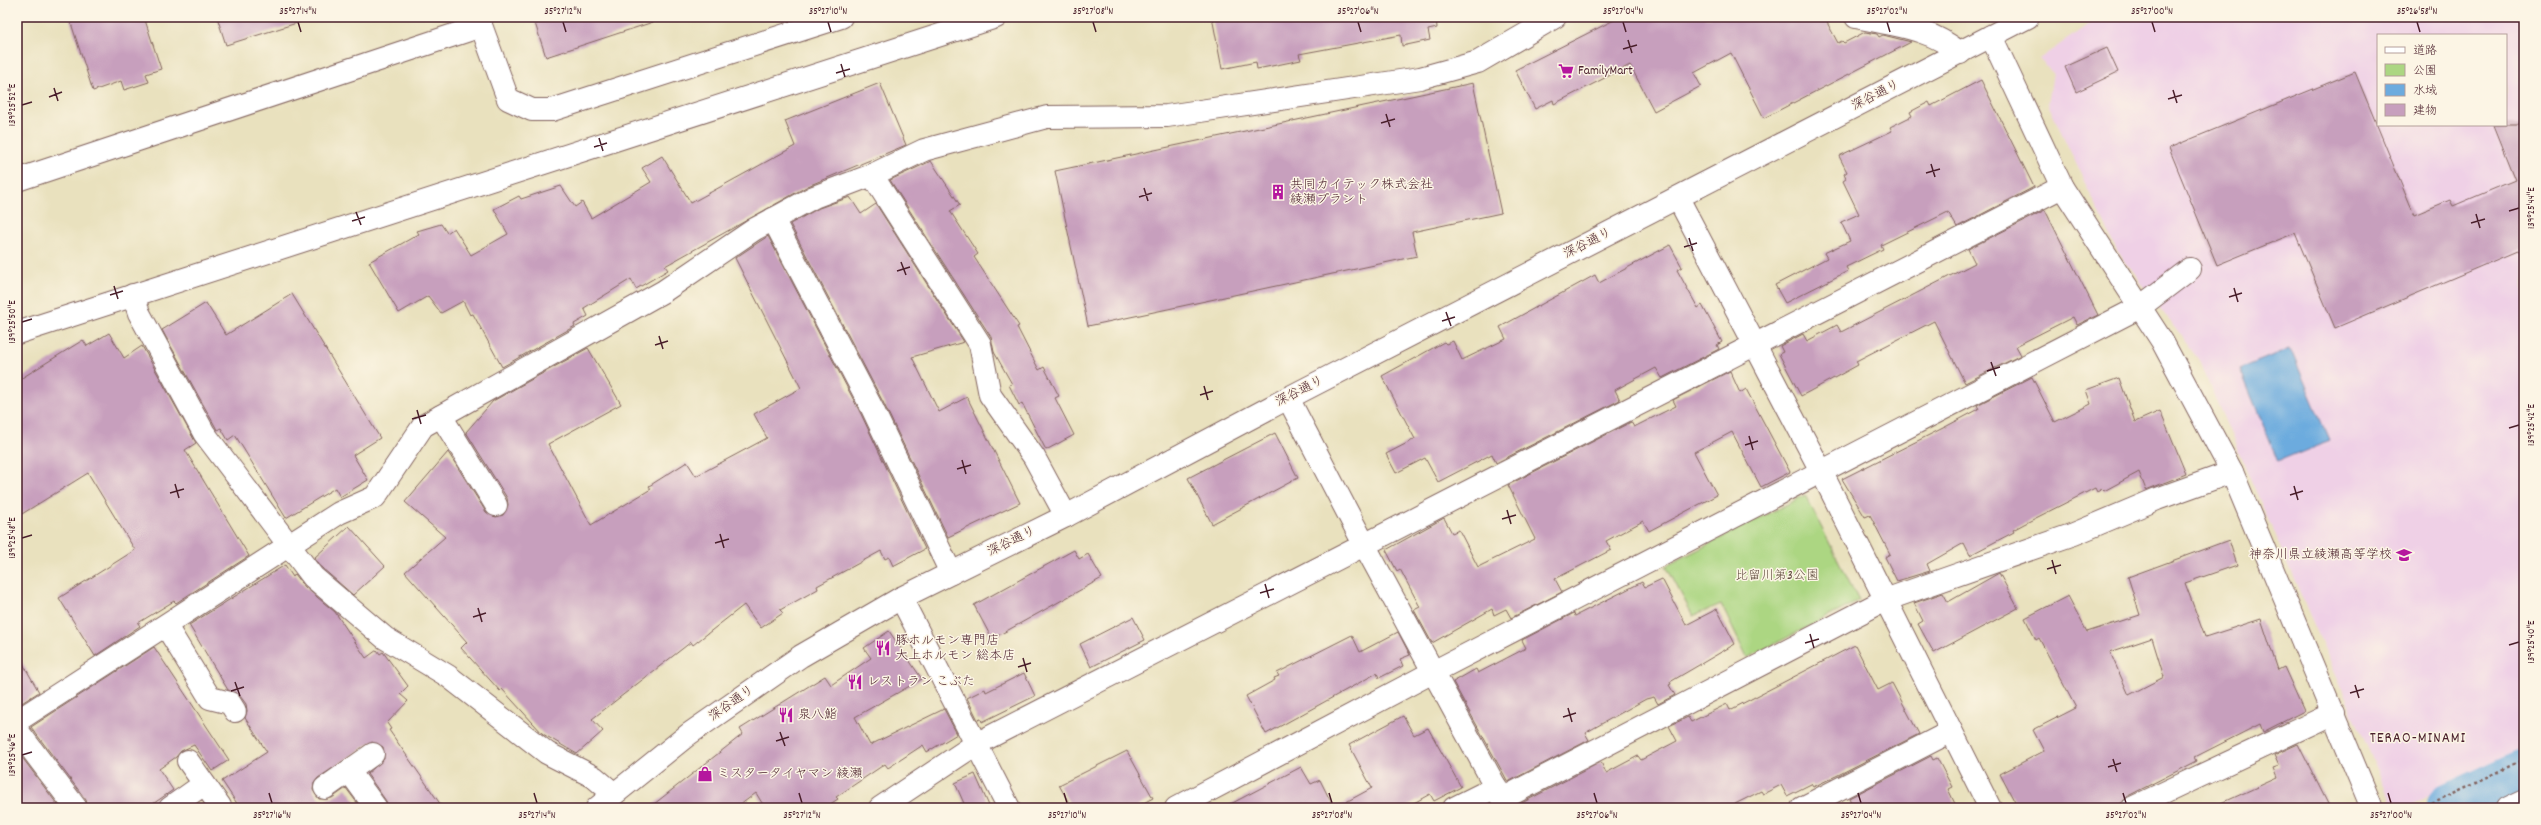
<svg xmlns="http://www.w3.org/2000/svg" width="2541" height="825" font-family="Dekko,'Klee One',sans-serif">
<rect width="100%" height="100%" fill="#fcf5e5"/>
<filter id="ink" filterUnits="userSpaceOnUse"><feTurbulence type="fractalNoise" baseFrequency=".025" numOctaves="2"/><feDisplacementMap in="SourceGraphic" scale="8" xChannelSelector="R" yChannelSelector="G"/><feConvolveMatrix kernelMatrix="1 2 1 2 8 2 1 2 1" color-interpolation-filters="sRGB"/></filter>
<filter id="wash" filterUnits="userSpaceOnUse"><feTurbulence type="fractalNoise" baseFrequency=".012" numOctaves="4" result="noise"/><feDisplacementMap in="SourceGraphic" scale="16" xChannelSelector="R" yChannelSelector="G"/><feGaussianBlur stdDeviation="0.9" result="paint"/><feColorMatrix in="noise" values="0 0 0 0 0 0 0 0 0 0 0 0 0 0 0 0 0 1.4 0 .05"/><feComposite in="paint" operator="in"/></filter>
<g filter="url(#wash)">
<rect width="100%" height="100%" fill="#e9e1be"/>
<!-- built -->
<path fill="#efd0e6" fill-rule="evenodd" d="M2099,17h425v734l-123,57h-7l-196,-449 -80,-107 -70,-148 5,-31 -14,-14zM2378,35h128v90h-128z"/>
<!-- green -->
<path fill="#acd682" stroke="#7b7a56" d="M1805,495l54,106 -112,57 -26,-54 -28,12 -27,-50z"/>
<!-- water -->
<path fill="#6cabde" stroke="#5b6584" d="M2290,348l39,92 -51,21 -38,-92z"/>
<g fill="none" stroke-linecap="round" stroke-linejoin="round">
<!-- river -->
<path stroke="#6cabde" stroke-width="49" d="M2450,808l74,-34"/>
</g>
<g id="blocks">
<!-- building -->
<g fill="#c79fbd" fill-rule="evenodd">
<path d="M69,17h75l17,52 -15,5 3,8 -25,8 -3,-9 -28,10z"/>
<path d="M217,17h82l1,5 -74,23z"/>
<path d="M533,17h122l1,4 -110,36z"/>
<path d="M1212,17h224l1,11 -9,2 2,10 -28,6 -1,-11 -102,19 2,6 -44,9 -1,-7 -34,7z"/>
<path d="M1620,17h204l14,26 4,-2 2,2 21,-11 12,2 2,3 4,-2 28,7 -147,76 -33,-65 -37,20 7,13 -47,25 -24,-46 -76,39 -1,-4 -18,9 -20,-39z"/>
<path d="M2107,48l11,24 -42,20 -11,-25z"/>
<path d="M2355,72l59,143 36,-15 3,6 62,-26 -22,-55h31v123l-189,80 -40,-95 -78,32 -48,-117z"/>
<path d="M1981,80l53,107 -77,40 -9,-15 -67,33 2,4 -37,18 2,4 -63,32 -10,-18 52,-27 -3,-5 26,-12 -9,-19 18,-8 -16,-33 3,-2 -2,-5 3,-2 -8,-16 53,-25 -2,-4 22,-11 -2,-4 19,-10 2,4z"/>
<path d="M880,83l26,62 -98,41 -143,80 3,4 -32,19 -5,-10 -47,29 4,8 -14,8 1,2 -73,41 -29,-53 -3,1 -7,-14 -22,12 -13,-17 -29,17 -30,-51 50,-28 -2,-3 24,-7 6,9 7,-5 17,27 37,-21 -14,-25 25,-13 2,3 40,-13 14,21 7,-5 9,16 60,-36 -9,-14 20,-12 29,47 104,-57 -10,-25z"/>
<path d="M1473,83l28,130 -89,19 5,24 -329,70 -33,-155z"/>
<path d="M931,161l29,44 -10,6 28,43 -4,3 45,69 -2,1 22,43 5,-3 15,29 -4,2 19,37 -28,15 -24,-47 -3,2 -10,-20 3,-1 -18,-32 -3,-15 -101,-157z"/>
<path d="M850,197l11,17 15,-10 88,138 -52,15 27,55 28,-15 53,106 -72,34 -65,-135 -93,-178 29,-16z"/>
<path d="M2045,210l53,105 -21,10 -4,-8 -57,29 5,9 -56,28 -31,-62 -78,40 2,4 -57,31 -22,-42 4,-2 -3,-6 23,-12 4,7 30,-16 4,7 78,-40 56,-29 -7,-14z"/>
<path d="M768,236l93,178 64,135 -32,17 -4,-9 -4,2 -4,-8 -64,35 1,3 -38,21 3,3 -22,15 -17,-23 -51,40 -2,-3 -99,77 11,12 -26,23 -34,-20 -41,-45 -2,2 -39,-43 6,-6 -62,-70 40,-35 -40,-35 43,-50 38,60 10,5 7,-2 5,-10 -1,-7 -41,-66 27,-31 95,-53 33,56 -73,40 43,81 60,-36 -2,-3 38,-24 9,14 71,-38 -13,-24 47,-26 -66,-130z"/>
<path d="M1670,245l12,22 -5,3 21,38 4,-3 20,37 -5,3 2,4 -57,29 -6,-10 -41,22 5,10 -124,63 -4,-9 -54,28 -13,-24 -29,15 -10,-19 29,-15 -33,-63 62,-34 2,2 7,-3 9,19 44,-21 -6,-12 95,-52 4,8z"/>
<path d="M292,294l88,144 -27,17 15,25 -28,17 -5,-9 -49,30 -51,-83 -7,5 -7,-12 -4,2 -2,-4 -53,-96 44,-27 20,32z"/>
<path d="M109,333l15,25 18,-12 54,97 -11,7 64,106 -73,47 -2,-2 -36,22 2,3 -45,30 -36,-58 76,-48 -47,-77 -71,44v-136l66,-41 4,6z"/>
<path d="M1730,371l10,22 6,-4 44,83 -29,15 -29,-55 -38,20 23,43 -68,36 -6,-10 -37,20 5,9 -56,29 7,13 -51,26 -5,-9 -12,6 -2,-6 -60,34 -18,-33 6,-3 -20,-38 -3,2 -11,-21 58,-32 8,15 7,-3 19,37 57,-28 -27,-54 123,-63 3,5 42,-21 -3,-6z"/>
<path d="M2032,377l23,45 36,-18 -5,-14 33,-12 16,44 25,-11 26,63 -40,16 -7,-18 -35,19 -2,-2 -5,3 -2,-4 -71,36 -11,6 1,2 -44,23 -6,-12 -37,21 3,7 -33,10 -12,-24 5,-3 -20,-39 -5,2 -23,-38 105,-53 32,-17 -2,-4z"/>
<path d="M1275,433l23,45 -86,46 -24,-46z"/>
<path d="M349,526l36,40 -32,29 -31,-27 -8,-10z"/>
<path d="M2229,540l8,25 -52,18 20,54 56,-18 17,51 6,-3 20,44 -41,21 -3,-8 -65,33 2,4 -71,36 -4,4 -2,7h-102l-18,-34 44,-23 -11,-21 43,-22 -37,-70 -3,2 -11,-22 43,-22 19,36 53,-17 -12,-38zM2152,638l12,39 -35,18 -19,-43z"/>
<path d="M1074,550l5,9 9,-5 14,24 -110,61 -18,-34z"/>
<path d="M285,565l8,12 2,-3 10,13 30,25 31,46 11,-8 3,4 3,-2 25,34 -8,8 8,7 -21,22 4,6 -2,1 54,78h-55l-2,-7 -19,-27 17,-15 -1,-12 -11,-5 -54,36 -4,5 -1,7 6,9 13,-1 14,-10 15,20h-121l-18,-27 45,-29 -22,-34 2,-7 -1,-7 -6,-8 -12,-6 -39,-65z"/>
<path d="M1999,573l19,35 -84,45 -16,-29 5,-3 -9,-18 29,-10 5,9z"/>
<path d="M1662,579l24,46 31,-16 18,35 -65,38 1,2 -2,1 6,10 -17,9 -4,-7 -8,2 -61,34 4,7 -81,42 -55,-100 23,-13 2,4 48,-25 -4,-8 52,-27 1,3 67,-34 3,5z"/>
<path d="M1133,617l12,23 -54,27 -11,-23z"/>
<path d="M889,631l33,48 -67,38 15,28 74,-36 13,25 -30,18 -4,-7 -35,23 -3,-4 -49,33 2,2 -14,9h-59l-9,-15 -20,15h-87l94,-74 -3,-5 85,-53 6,9 40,-27 -7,-10z"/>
<path d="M1398,632l12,23 -10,4 3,7 -24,12 -2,-5 -111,61 -20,-38 29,-16 -1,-2 5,-2 -2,-3 75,-38 8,17z"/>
<path d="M1855,645l23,45 14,-7 27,51 -81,41 -25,12 -2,-3 -24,12 -6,-11 -18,9 -2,-3 -34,17h-205l-2,-4 81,-42 5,11 32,-17 3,4 36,-19 -8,-15 19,-9 3,5 36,-18 3,6z"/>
<path d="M154,647l75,113 -17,11 -18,-26 -13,6 -5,6 -17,12 14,21 -26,18h-59l-2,-8 -55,-73z"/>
<path d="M17,653l22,39 -22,14z"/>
<path d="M1024,673l11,23 -53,26 -1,-3 -3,1 -11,-22 18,-9 1,3z"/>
<path d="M1403,716l11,19 14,-7 33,59 -27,14 -4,-7 -25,14h-70l37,-20 -23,-43z"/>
<path d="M2298,744l32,64h-119l66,-30 -4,-10 6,-2 -5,-11z"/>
<path d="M1127,751l26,47 -19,10h-62l-13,-23z"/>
<path d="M21,756l39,52h-43v-50z"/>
<path d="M1931,756l2,4 4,-2 15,29 -4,2 9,19h-103l-5,-10z"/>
<path d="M1301,767l10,17 9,-4 14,28h-111z"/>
<path d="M975,774l15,34h-24l-11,-25z"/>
</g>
</g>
</g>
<g filter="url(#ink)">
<use href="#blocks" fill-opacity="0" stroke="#82635e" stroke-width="1"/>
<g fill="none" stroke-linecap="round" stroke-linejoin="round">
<defs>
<g id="minor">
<path d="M478,17l30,82 24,11h20l289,-93"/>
<path d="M1856,17c37,8 75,11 104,36"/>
<path d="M1991,36l71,151 100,154 70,131 140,336"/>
<path d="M872,175l108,169 10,51 44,62 32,59"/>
<path d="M17,180l464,-154"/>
<path d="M1678,198l143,273 169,337"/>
<path d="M773,219l99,189 79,165"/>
<path d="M133,295l6,18 65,120 109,144 72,61 63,38 99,77 47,24 20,17"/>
<path d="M17,333l979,-316"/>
<path d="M1288,398l77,148 142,262"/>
<path d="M441,416l55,89"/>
<path d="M901,598l108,210"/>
<path d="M166,626l44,72 20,5 5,8"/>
<path d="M17,721l322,-208 36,-16 48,-71 241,-135 91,-62 59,-32 58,-22 52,-25 123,-33 120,-1 253,-38 58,-16 77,-45"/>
<path d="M17,730l59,78"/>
<path d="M373,754l-24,17 27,37"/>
<path d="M188,761l32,45"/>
<path d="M325,788l24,-17"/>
<path d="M1502,799l383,-199 189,-66 83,-35 75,-27"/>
<path d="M170,808l34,-24"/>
<path d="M597,808l92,-74 112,-78 100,-58 165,-82 222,-118 740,-381"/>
<path d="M880,808l96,-64 1086,-557"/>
<path d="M1176,808l257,-136 707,-365 50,-38"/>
<path d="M1454,808l42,-21"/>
<path d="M1802,808l148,-76"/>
<path d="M2132,808l202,-95"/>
<path d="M2507,808l17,-8"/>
</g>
</defs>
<!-- minor casing -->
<use href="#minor" stroke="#82635e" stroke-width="24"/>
<!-- path -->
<path stroke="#82635e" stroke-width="2.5" stroke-dasharray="3 3" stroke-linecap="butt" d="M2421,808l103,-48"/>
<!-- minor -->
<use href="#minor" stroke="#fff" stroke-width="22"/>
</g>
</g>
<!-- ticks -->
<path fill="none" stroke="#4a1f2b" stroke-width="1.5" d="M298,22l3,10M563,22l3,10M828,22l3,10M1093,22l3,10M1358,22l3,10M1623,22l3,10M1887,22l3,10M2152,22l3,10M2417,22l3,10M1628,40l4,13M1623,49l14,-4M841,64l4,13M836,73l14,-4M54,88l4,13M2173,90l4,13M49,97l13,-5M2168,99l14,-4M22,105l10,-3M1386,114l4,13M1381,123l14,-4M599,138l4,13M594,147l13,-4M1931,164l4,13M1926,173l14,-4M1144,188l4,13M1139,197l13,-4M2509,211l10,-3M356,212l5,13M2476,214l4,14M352,221l13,-4M2471,223l14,-4M1689,238l4,13M1684,247l13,-4M901,262l5,13M897,271l13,-4M114,286l4,13M2234,288l4,14M110,295l13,-4M2229,297l13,-4M1446,312l5,14M1442,321l13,-4M22,322l10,-3M659,336l4,13M655,345l13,-4M1991,362l5,14M1987,371l13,-4M1204,386l4,14M1200,395l13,-4M417,410l4,14M412,419l14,-4M2509,428l10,-3M1749,436l4,14M1745,445l13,-4M962,460l4,14M957,469l14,-4M175,484l4,14M2294,486l4,14M170,493l14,-4M2290,495l13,-4M1507,510l4,14M1502,519l14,-4M720,534l4,14M22,538l10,-3M715,543l14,-4M2052,560l4,14M2047,569l14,-4M1265,584l4,14M1260,593l14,-4M478,608l4,14M473,617l13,-4M1810,634l4,14M1805,643l14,-4M2509,645l10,-3M1023,658l4,14M1018,667l13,-4M235,682l5,14M2355,685l4,13M231,691l13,-4M2350,693l14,-4M1568,708l4,14M1563,717l13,-4M780,732l5,14M776,741l13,-4M22,755l10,-3M2113,759l4,13M2108,767l13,-4M269,793l3,10M534,793l3,10M799,793l3,10M1064,793l3,10M1329,793l3,10M1594,793l3,10M1858,793l3,10M2123,793l3,10M2388,793l3,10"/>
<!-- icons -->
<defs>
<symbol id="supermarket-bare" viewBox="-9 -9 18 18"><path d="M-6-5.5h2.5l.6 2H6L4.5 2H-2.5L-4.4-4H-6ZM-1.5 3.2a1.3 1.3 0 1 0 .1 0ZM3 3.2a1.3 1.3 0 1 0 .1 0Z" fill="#b5179e" stroke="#fcf5e5" stroke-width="2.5" paint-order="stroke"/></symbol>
<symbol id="building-bare" viewBox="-9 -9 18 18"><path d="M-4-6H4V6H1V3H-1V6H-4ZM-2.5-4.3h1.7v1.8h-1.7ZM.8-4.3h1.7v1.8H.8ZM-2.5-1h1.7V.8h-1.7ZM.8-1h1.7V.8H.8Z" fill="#b5179e" stroke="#fcf5e5" stroke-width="2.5" paint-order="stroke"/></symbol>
<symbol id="school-bare" viewBox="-9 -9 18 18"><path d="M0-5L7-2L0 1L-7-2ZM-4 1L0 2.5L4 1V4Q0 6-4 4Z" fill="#b5179e" stroke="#fcf5e5" stroke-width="2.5" paint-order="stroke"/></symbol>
<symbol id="restaurant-bare" viewBox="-9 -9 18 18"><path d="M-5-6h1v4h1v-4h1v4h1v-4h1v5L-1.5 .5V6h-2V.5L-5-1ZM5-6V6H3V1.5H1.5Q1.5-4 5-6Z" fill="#b5179e" stroke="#fcf5e5" stroke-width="2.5" paint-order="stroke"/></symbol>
<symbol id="shop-bare" viewBox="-9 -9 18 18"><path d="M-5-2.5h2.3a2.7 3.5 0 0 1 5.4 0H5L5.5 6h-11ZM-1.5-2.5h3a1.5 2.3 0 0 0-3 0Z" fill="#b5179e" stroke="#fcf5e5" stroke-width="2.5" paint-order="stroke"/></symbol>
</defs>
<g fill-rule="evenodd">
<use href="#supermarket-bare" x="1555" y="60" width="22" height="22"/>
<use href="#building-bare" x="1267" y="181" width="22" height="22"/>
<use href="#school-bare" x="2393" y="544" width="22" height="22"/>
<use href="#restaurant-bare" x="872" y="637" width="22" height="22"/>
<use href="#restaurant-bare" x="844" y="671" width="22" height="22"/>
<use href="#restaurant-bare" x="775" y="704" width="22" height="22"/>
<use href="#shop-bare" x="694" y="763" width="22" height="22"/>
</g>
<g text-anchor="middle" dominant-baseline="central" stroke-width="3" stroke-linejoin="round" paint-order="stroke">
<!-- poi labels -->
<g font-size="13" fill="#4a1f2b" stroke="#fcf5e5" text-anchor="start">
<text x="1578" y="71">FamilyMart</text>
<text x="1290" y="185">共同カイテック株式会社<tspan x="1290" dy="15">綾瀬プラント</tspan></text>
<text x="2392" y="555" text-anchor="end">神奈川県立綾瀬高等学校</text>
<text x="895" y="641">豚ホルモン専門店<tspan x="895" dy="15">大上ホルモン 総本店</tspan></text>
<text x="867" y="682">レストラン こぶた</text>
<text x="798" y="715">泉八鮨</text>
<text x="717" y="774">ミスタータイヤマン 綾瀬</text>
</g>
<!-- street labels -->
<g font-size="13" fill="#4a1f2b" stroke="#fcf5e5">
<text transform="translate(1876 96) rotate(-27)">深谷通り</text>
<text transform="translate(1588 244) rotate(-27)">深谷通り</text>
<text transform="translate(1300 392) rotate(-27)">深谷通り</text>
<text transform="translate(1012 542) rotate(-26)">深谷通り</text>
<text transform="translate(732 704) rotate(-35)">深谷通り</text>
</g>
<!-- park labels -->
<g font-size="13" fill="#624d41" stroke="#fcf5e5">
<text x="1777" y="576">比留川第3公園</text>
</g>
<!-- quarter labels -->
<g font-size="15" letter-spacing="1" fill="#4a1f2b" stroke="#fcf5e5">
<text x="2418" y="739">TERAO-MINAMI</text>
</g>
</g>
<!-- margin -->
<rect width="2541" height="825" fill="none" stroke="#fcf5e5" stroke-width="44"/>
<!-- legend -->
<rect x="2377" y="34" width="130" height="92" fill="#fcf5e5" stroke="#b59f9b"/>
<rect x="2385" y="47" width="20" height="6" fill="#ffffff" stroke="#b59f9b"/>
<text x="2413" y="54" font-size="12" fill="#4a1f2b">道路</text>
<rect x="2385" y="64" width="20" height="12" fill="#acd682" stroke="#b59f9b"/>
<text x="2413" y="74" font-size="12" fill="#4a1f2b">公園</text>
<rect x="2385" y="84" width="20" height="12" fill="#6cabde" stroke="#b59f9b"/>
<text x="2413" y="94" font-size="12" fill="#4a1f2b">水域</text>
<rect x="2385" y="104" width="20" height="12" fill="#c79fbd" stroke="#b59f9b"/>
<text x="2413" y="114" font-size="12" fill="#4a1f2b">建物</text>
<rect x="22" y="22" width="2497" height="781" fill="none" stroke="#4a1f2b" stroke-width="1.5"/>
<g font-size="10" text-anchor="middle" fill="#4a1f2b">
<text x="298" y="14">35°27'14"N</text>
<text x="563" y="14">35°27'12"N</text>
<text x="828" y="14">35°27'10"N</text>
<text x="1093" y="14">35°27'08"N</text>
<text x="1358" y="14">35°27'06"N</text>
<text x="1623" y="14">35°27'04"N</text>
<text x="1887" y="14">35°27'02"N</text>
<text x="2152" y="14">35°27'00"N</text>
<text x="2417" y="14">35°26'58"N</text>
<text transform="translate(11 105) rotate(-90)" y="4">139°25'52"E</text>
<text transform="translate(2530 208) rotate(-90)" y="4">139°25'44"E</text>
<text transform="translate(11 322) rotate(-90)" y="4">139°25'50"E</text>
<text transform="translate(2530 425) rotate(-90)" y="4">139°25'42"E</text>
<text transform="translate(11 538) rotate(-90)" y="4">139°25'48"E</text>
<text transform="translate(2530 642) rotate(-90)" y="4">139°25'40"E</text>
<text transform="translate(11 755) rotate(-90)" y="4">139°25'46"E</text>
<text x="272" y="818">35°27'16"N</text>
<text x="537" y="818">35°27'14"N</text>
<text x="802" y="818">35°27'12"N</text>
<text x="1067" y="818">35°27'10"N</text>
<text x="1332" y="818">35°27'08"N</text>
<text x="1597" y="818">35°27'06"N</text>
<text x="1861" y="818">35°27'04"N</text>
<text x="2126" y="818">35°27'02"N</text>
<text x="2391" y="818">35°27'00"N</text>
</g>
</svg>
